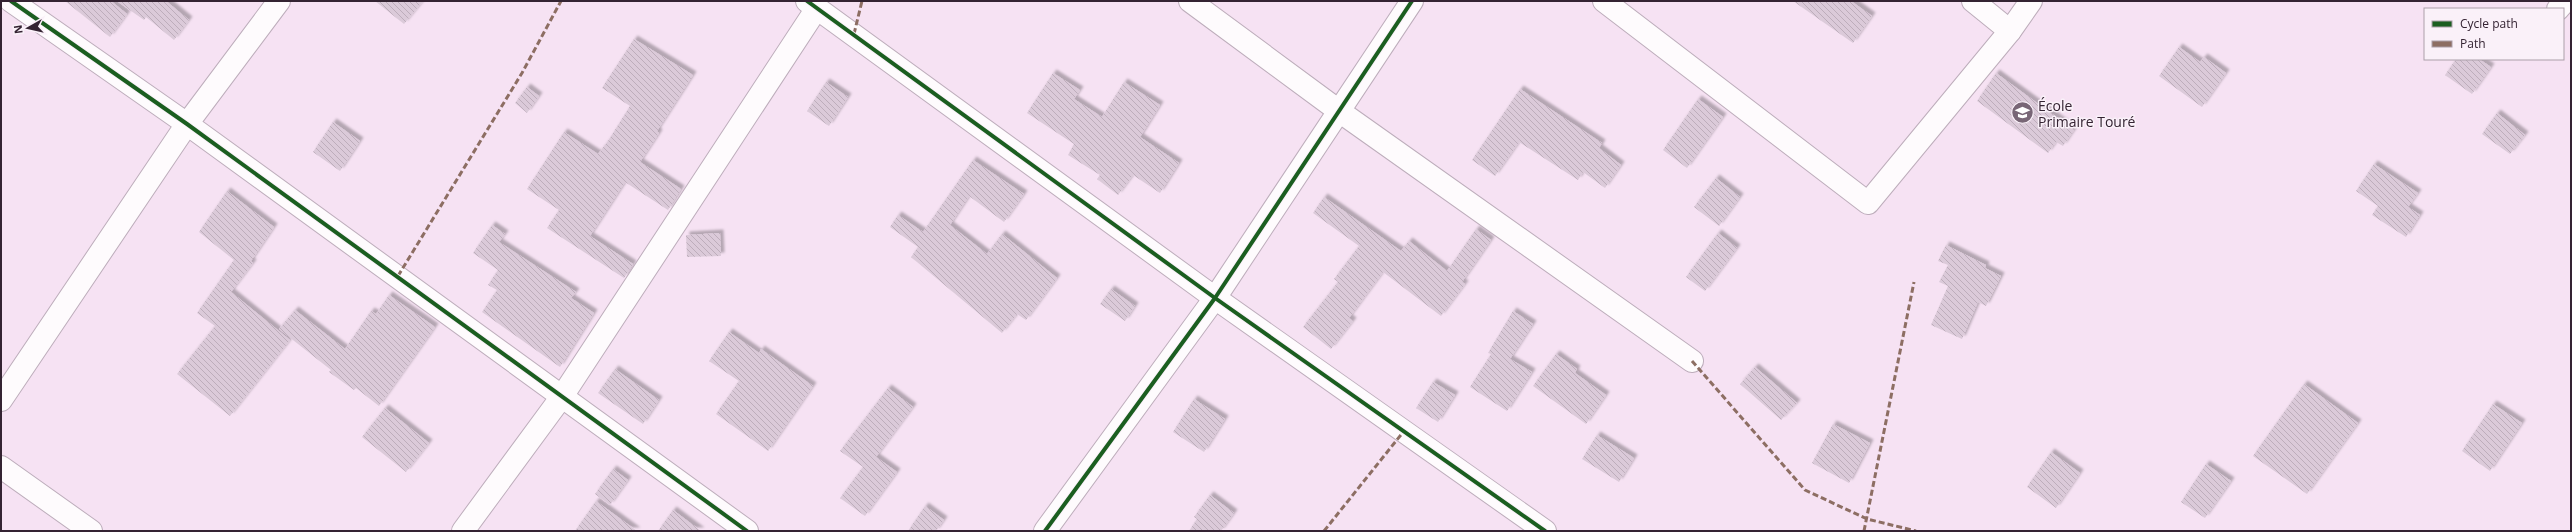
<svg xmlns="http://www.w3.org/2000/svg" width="2572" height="532" font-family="'Open Sans',sans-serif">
<defs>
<pattern id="building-back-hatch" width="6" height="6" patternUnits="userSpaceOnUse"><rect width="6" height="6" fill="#dbcad9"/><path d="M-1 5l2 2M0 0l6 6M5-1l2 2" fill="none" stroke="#bdadbb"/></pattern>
<filter id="shadow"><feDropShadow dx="3.5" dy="-3.5" stdDeviation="1" flood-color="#0004"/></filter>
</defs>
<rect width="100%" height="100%" fill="#f6e2f3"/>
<!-- building -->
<g fill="url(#building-back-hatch)" filter="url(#shadow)">
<path d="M65,1h46l16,13 -17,23z"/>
<path d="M117,1h49l23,19 -15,20 -28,-23 -2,3z"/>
<path d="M375,1h48l-19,23z"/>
<path d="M1793,1h58l21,15 -19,27z"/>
<path d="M634,39l59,36 -36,56 2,2 -19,29 41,27 -13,21 -43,-28 -35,54 43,28 -9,14 -77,-50 12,-18 -32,-21 37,-57 34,22 10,-13 22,-35 -28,-18z"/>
<path d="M2179,47l21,15 4,-5 22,16 -24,34 -43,-31z"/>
<path d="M2456,59h23l12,8 -19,27 -27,-19z"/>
<path d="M1053,73l27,17 -6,9 28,18 22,-35 36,23 -20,32 39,26 -19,30 -27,-18 -15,20 -21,-16 3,-4 -32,-20 6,-11 -47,-31z"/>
<path d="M1996,73l78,57 -11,16 -7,-4 -8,11 -71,-52z"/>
<path d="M826,82l22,15 -19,29 -22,-15z"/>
<path d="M527,87l12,9 -12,17 -12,-10z"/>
<path d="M1520,89l82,54 -3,5 22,17 -16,23 -22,-16 -5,8 -59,-38 -24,34 -23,-16z"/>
<path d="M1698,99l25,18 -36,51 -24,-18z"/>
<path d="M2497,113l28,22 -15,19 -28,-20z"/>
<path d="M333,122l27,19 -20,30 -27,-19z"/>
<path d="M973,160l51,34 -20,28 -35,-26 -19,29 37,29 15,-20 55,44 -31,42 -9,-6 -15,19 -91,-76 7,-10 -28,-20 8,-12 25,17z"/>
<path d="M2374,164l44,29 -10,14 12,8 -14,22 -34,-22 6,-9 -22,-15z"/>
<path d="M1716,178l24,19 -21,29 -25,-19z"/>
<path d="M227,191l47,36 -23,34 2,2 -22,29 59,48 -60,76 -53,-42 38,-48 -18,-13 37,-53 -35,-28z"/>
<path d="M1324,197l77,54 8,-10 38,30 29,-42 15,11 -29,42 3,2 -24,32 -58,-44 -34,46 4,3 -22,28 -28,-22 35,-45 -4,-3 25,-33 -46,-33z"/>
<path d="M492,225l13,9 -6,8 77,50 -5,6 23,15 -34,54 -78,-55 15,-22 -9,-5 10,-15 -25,-17z"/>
<path d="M720,233l1,23 -34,1 -1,-22z"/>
<path d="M1718,233l19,15 -32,43 -19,-14z"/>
<path d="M1946,245l40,20 -1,3 16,8 -15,30 -8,-4 -16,37 -31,-14 17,-39 -9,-4 9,-17 -10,-4z"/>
<path d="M1111,289l24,17 -10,15 -25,-17z"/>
<path d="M389,295l46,32 -56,79 -23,-18 -2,2 -25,-18 2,-2 -52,-41 16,-19 50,39 26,-38 5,3z"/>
<path d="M1513,311l20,13 -23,35 22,13 -25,39 -37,-24 21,-33 -3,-1z"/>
<path d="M729,332l30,21 2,-4 52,37 -45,65 -52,-37 23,-33 -30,-20z"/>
<path d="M1556,354l21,15 -2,4 31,22 -20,29 -53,-38z"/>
<path d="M1755,367l42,36 -16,17 -41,-36z"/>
<path d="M615,369l44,31 -16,24 -45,-31z"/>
<path d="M1433,382l22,13 -17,27 -22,-14z"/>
<path d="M2304,384l54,39 -51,71 -54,-38z"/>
<path d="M888,388l25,19 -37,50 21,15 -32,44 -25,-18 23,-31 -23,-16z"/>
<path d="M1194,399l31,20 -21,33 -31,-20z"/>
<path d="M2493,404l29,19 -32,48 -28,-20z"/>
<path d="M385,408l44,35 -23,29 -44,-35z"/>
<path d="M1833,424l37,19 -21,40 -37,-20z"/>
<path d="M1597,435l37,23 -15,24 -37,-23z"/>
<path d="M2051,452l29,21 -24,35 -29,-21z"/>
<path d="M2206,464l25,17 -26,37 -24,-16z"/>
<path d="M613,469l15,11 -18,25 -15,-11z"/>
<path d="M1210,495l24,18 -13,18h-32l8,-12 -3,-2z"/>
<path d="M596,501l41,30h-62z"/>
<path d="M925,506l19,14 -8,11h-28z"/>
<path d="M673,510l28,21h-43z"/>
</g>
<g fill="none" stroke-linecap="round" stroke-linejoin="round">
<defs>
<g id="minor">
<path d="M11,1l176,123 560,407"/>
<path d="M807,1l408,297 330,233"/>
<path d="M1190,1l149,110 353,250"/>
<path d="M1604,1l264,202 142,-172 21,-30"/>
<path d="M1973,1l37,30"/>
<path d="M2558,9l7,-8"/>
<path d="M1,400l186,-276 92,-123"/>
<path d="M1,467l90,64"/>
<path d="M463,531l100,-136 254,-387"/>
<path d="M1045,531l170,-233 197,-297"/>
</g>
</defs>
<!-- minor casing -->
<use href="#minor" stroke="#bdadbb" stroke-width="24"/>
<!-- minor -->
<use href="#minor" stroke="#fefbfd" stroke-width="22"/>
<!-- quiet -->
<g stroke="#8d6e63" stroke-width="3" stroke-dasharray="6 3" stroke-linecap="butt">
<path d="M854,34l8,-33"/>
<path d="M398,276l124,-203 39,-72"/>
<path d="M1692,361l113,129 62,29 49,12"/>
<path d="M1324,531l80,-100"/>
<path d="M1864,531l50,-249"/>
</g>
<defs>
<g id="cycleway">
<path d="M11,1l176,123 560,407"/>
<path d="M807,1l408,297 330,233"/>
<path d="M1045,531l170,-233 197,-297"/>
</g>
</defs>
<!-- cycleway casing -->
<use href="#cycleway" stroke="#faf1f9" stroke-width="6"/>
<!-- cycleway -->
<use href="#cycleway" stroke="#1b5e20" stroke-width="4"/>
</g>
<!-- icons -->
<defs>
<symbol id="school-disc" viewBox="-11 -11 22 22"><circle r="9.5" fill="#786676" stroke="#faf1f9"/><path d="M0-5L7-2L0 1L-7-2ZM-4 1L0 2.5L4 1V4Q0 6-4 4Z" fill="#fff"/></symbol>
</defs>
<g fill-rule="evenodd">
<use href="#school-disc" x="2010" y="100" width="25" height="25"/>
</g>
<g text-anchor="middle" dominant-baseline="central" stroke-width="3" stroke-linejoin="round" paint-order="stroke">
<!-- poi labels -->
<g font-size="14" fill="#342332" stroke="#faf1f9" text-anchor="start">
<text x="2038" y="105">École<tspan x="2038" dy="16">Primaire Touré</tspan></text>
</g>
</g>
<!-- border -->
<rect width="2572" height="532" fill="none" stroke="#342332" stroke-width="4"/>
<!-- legend -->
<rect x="2424" y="8" width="140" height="52" fill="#faf1f9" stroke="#ab9fa9"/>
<rect x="2432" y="21" width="20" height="6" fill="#1b5e20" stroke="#ab9fa9"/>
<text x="2460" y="28" font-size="12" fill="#342332">Cycle path</text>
<rect x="2432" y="41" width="20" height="6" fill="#8d6e63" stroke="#ab9fa9"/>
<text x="2460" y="48" font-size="12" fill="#342332">Path</text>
<!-- north arrow -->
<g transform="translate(28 28) rotate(262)" stroke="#faf1f9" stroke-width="3" paint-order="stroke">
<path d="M0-3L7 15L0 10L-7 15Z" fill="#342332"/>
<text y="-6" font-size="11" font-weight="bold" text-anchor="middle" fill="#342332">N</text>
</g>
</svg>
